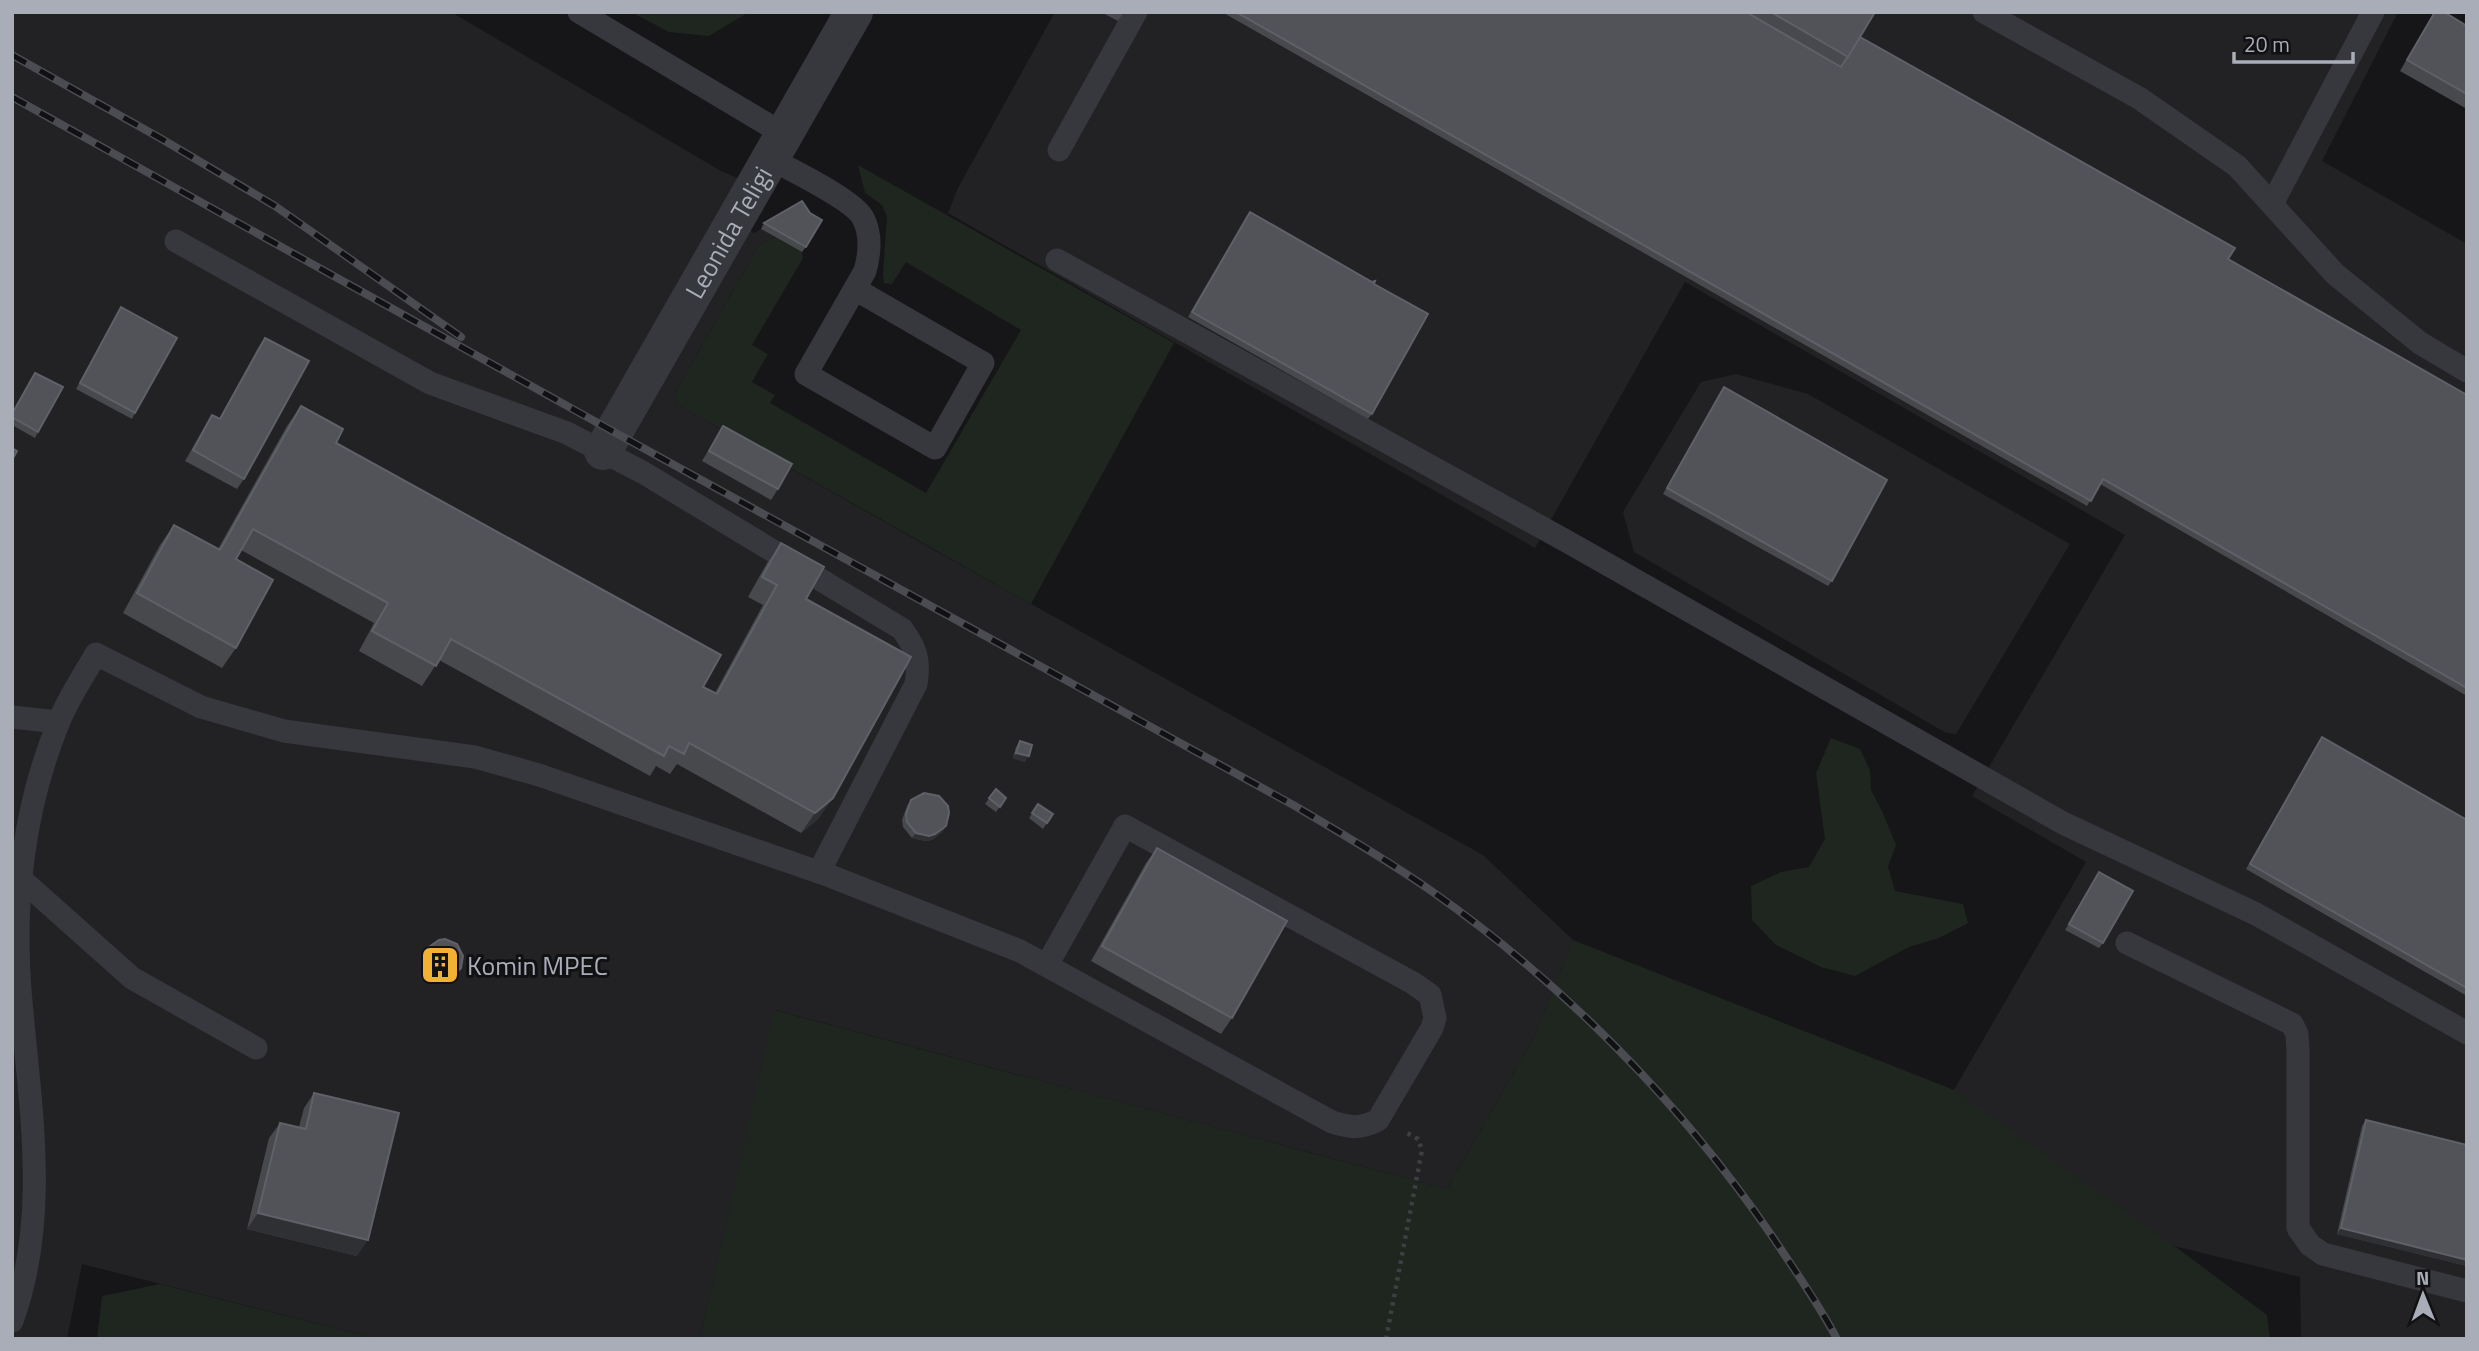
<svg xmlns="http://www.w3.org/2000/svg" width="2479" height="1351" font-family="'Titillium Web',sans-serif">
<rect width="100%" height="100%" fill="#161618"/>
<!-- built -->
<g fill="#222225">
<path d="M12,12h439l270,159 21,9 -20,35 32,18 7,-4 14,8 -17,10 -83,146 2,11 257,146 549,305 90,85 -39,97 -87,152 -672,-179 -75,329h-322l-296,-75 -15,75h-55z"/>
<path d="M1055,12h1343l-76,149 145,83v1095h-166l-1,-62 -309,-76 -37,-111 132,-228 -114,-66 153,-261 -440,-253 -150,266 -587,-335 10,-25z"/>
<path d="M1736,374l72,20 262,150 -114,190 -10,-1 -312,-181 -11,-40 78,-130z"/>
</g>
<!-- green -->
<g fill="#1e261f">
<path d="M631,12h118l-40,24 -40,-4z"/>
<path d="M858,165l316,178 -143,261 -354,-200 -2,-11 83,-146 17,-10 27,15 1,6 -51,87 16,9 -16,28 23,13 -5,8 156,90 95,-163 -115,-68 -14,22 -8,-1 -1,-9 4,-57 -5,-12 -17,-12z"/>
<path d="M1831,738l29,11 10,21 1,20 11,21 14,34 -8,22 7,24 68,13 5,19 -29,15 -30,9 -54,29 -34,-9 -45,-22 -24,-25 -1,-34 30,-14 28,-5 16,-28 -9,-66z"/>
<path d="M1573,940l381,150 222,157 91,68 3,24h-1570l74,-329 673,179 87,-152z"/>
<path d="M160,1284l218,55h-281l5,-43z"/>
</g>
<g fill="none" stroke-linecap="round" stroke-linejoin="round">
<!-- path -->
<path stroke="#3d3f44" stroke-width="4.5" stroke-dasharray="3.5 5" stroke-linecap="butt" d="M1386,1339l36,-189 -4,-11 -11,-6"/>
<!-- service -->
<g stroke="#37383d" stroke-width="23">
<path d="M579,12l206,123"/>
<path d="M1984,12l155,86 98,68 98,108 85,69 47,28"/>
<path d="M1059,150l77,-138"/>
<path d="M771,159c20,11 83,41 92,59 9,17 7,35 2,53l-59,103 129,74 48,-85 -128,-74"/>
<path d="M2272,204l101,-192"/>
<path d="M176,241l254,142 137,50 77,40 258,156c14,19 18,31 14,55l-97,188"/>
<path d="M1057,260l511,282 495,281 193,91 211,119"/>
<path d="M12,717l46,5"/>
<path d="M12,871l120,107 124,70"/>
<path d="M2127,943l165,81 5,10 1,17v177l12,17 13,9 144,37"/>
<path d="M12,1321c39,-107 17,-220 8,-331 -7,-90 4,-183 38,-266 9,-24 25,-47 38,-70l105,53 83,24 191,26 64,18 291,101 190,75c104,57 208,114 312,171 19,6 28,7 46,-2l54,-92 3,-10 -5,-23 -17,-12 -288,-157 -78,139"/>
</g>
<!-- minor -->
<path stroke="#37383d" stroke-width="38" id="s1" d="M603,451l251,-439"/>
<defs>
<g id="rail">
<path d="M12,55l148,83 115,68 186,131"/>
<path d="M12,97l602,335 681,374c46,27 92,54 135,84 133,93 250,212 342,346 22,33 46,67 65,103"/>
</g>
</defs>
<!-- rail casing -->
<use href="#rail" stroke="#4a4c52" stroke-width="8"/>
<!-- rail -->
<use href="#rail" stroke="#111113" stroke-width="5" stroke-dasharray="16" stroke-linecap="butt"/>
</g>
<!-- wall -->
<g fill="#47494d">
<path d="M1101,12h23l-6,9z"/>
<path d="M1222,12h653l-15,25 368,222 239,136v301l-367,-212 -13,22z"/>
<path d="M2434,12l33,14v83l-67,-38z"/>
<path d="M1250,212l122,202 -4,5 -180,-102z"/>
<path d="M764,223l42,24 -4,5 -41,-23z"/>
<path d="M121,307l14,106 -3,6 -56,-30z"/>
<path d="M265,338l-21,141 -7,10 -52,-28 20,-35 7,-11 7,4 39,-71z"/>
<path d="M35,373l3,59 -3,6 -23,-13v-12z"/>
<path d="M1724,387l108,194 -4,5 -165,-92z"/>
<path d="M301,406l35,37 367,244 12,6 48,-88 -15,-8 19,-34 14,-20 25,56 13,219 -18,15 -124,-69 -7,10 -14,-8 -6,10 -211,-116 -17,26 -63,-35 15,-28 -133,-73 -5,9v89l-14,20 -99,-55 37,-68 14,-20 44,24 69,-123z"/>
<path d="M723,426l55,63 -7,11 -69,-39z"/>
<path d="M2322,737l145,83v176l-221,-127z"/>
<path d="M1020,741l5,21 -12,-4 3,-11z"/>
<path d="M996,789l10,9 -10,14 -11,-8z"/>
<path d="M911,800l35,26 -4,6 -10,8 -7,1 -13,-3 -9,-11 -1,-7 5,-14z"/>
<path d="M1038,804l15,10 -10,15 -14,-11z"/>
<path d="M1157,848l75,170 -11,16 -130,-73 55,-98z"/>
<path d="M2099,872l4,71 -4,5 -34,-18z"/>
<path d="M429,947l32,21 -4,6 -9,8 -7,2 -12,-4 -8,-10 1,-12z"/>
<path d="M314,1093l43,163 -110,-27 22,-91 11,-15 19,4 5,-19z"/>
<path d="M2366,1120l101,25v121l-130,-32 25,-108z"/>
</g>
<!-- shaded-wall -->
<g fill="#2f3033">
<path d="M1016,753l13,3 -4,6 -12,-4z"/>
<path d="M833,798l-14,20 -18,15 14,-20z"/>
<path d="M946,826l-4,6 -10,8 -7,1 -13,-3 4,-5z"/>
<path d="M461,968l-4,6 -9,8 -7,2 -12,-4 4,-5z"/>
<path d="M258,1213l110,27 -11,16 -110,-27z"/>
<path d="M2341,1228l126,32v6l-130,-32z"/>
</g>
<!-- building -->
<g fill="#525359" stroke="#5f6168" stroke-width="2">
<path d="M1236,12h510l95,55 19,-30 375,211 -7,11 239,136v293l-364,-209 -12,22z"/>
<path d="M1771,12h104l-27,45z"/>
<path d="M2435,12h9l23,14v68l-60,-34z"/>
<path d="M802,201l8,12 12,7 -16,27 -42,-24z"/>
<path d="M1250,212l122,70 3,-1 -1,3 54,30 -56,100 -180,-102z"/>
<path d="M121,307l56,31 -42,75 -55,-30z"/>
<path d="M265,338l44,23 -65,118 -51,-29 19,-35 8,4z"/>
<path d="M35,373l28,14 -25,45 -26,-15v-3z"/>
<path d="M1724,387l163,93 -55,101 -165,-93z"/>
<path d="M301,406l42,23 -7,14 385,212 -18,32 14,7 60,-109 -15,-8 19,-34 43,24 -18,32 105,58 -78,141 -18,15 -126,-70 -5,11 -15,-8 -5,10 -213,-117 -15,27 -64,-35 16,-28 -135,-74 -17,30 37,21 -37,68 -99,-55 37,-68 46,25z"/>
<path d="M723,426l69,38 -14,25 -69,-38z"/>
<path d="M12,448l5,3 -5,9z"/>
<path d="M2322,737l145,83v168l-217,-124z"/>
<path d="M1020,741l12,4 -3,11 -13,-3z"/>
<path d="M996,789l10,9 -6,9 -11,-9z"/>
<path d="M924,793l15,3 9,10 1,7 -3,13 -11,8 -6,2 -13,-3 -9,-11 -1,-8 5,-14z"/>
<path d="M1038,804l15,10 -6,9 -15,-10z"/>
<path d="M1157,848l130,73 -55,97 -130,-72z"/>
<path d="M2099,872l34,19 -30,52 -34,-19z"/>
<path d="M445,939l12,5 6,12 -2,12 -9,9 -7,1 -12,-3 -8,-10v-13l4,-5 10,-7z"/>
<path d="M314,1093l85,20 -31,127 -110,-27 22,-90 26,6z"/>
<path d="M2366,1120l101,25v115l-126,-32z"/>
</g>
<!-- icons -->
<defs>
<symbol id="building-square" viewBox="-11 -11 22 22"><rect x="-9" y="-9" width="18" height="18" rx="4" fill="#f2b134" stroke="#111113"/><path d="M-4-6H4V6H1V3H-1V6H-4ZM-2.5-4.3h1.7v1.8h-1.7ZM.8-4.3h1.7v1.8H.8ZM-2.5-1h1.7V.8h-1.7ZM.8-1h1.7V.8H.8Z" fill="#111"/></symbol>
</defs>
<g fill-rule="evenodd">
<use href="#building-square" x="418" y="943" width="44" height="44"/>
</g>
<g text-anchor="middle" dominant-baseline="central" stroke-width="6" stroke-linejoin="round" paint-order="stroke">
<!-- street labels -->
<g font-size="26" fill="#a8adb8" stroke="#111113">
<text stroke="none"><textPath href="#s1" startOffset="252">Leonida Teligi</textPath></text>
</g>
<!-- poi labels -->
<g font-size="26" fill="#a8adb8" stroke="#111113" text-anchor="start">
<text x="467" y="965">Komin MPEC</text>
</g>
</g>
<!-- border -->
<rect width="2479" height="1351" fill="none" stroke="#a8adb8" stroke-width="28"/>
<!-- north arrow -->
<g transform="translate(2423 1295) rotate(359)" stroke="#111113" stroke-width="5" paint-order="stroke">
<path d="M0-5L12 26L0 18L-12 26Z" fill="#a8adb8"/>
<text y="-10" font-size="19" font-weight="bold" text-anchor="middle" fill="#a8adb8">N</text>
</g>
<!-- scale -->
<path d="M2234 52v10h119v-10" fill="none" stroke="#a8adb8" stroke-width="3.5"/>
<text x="2244" y="52" font-size="21" fill="#a8adb8" stroke="#111113" stroke-width="5" paint-order="stroke">20 m</text>
</svg>
